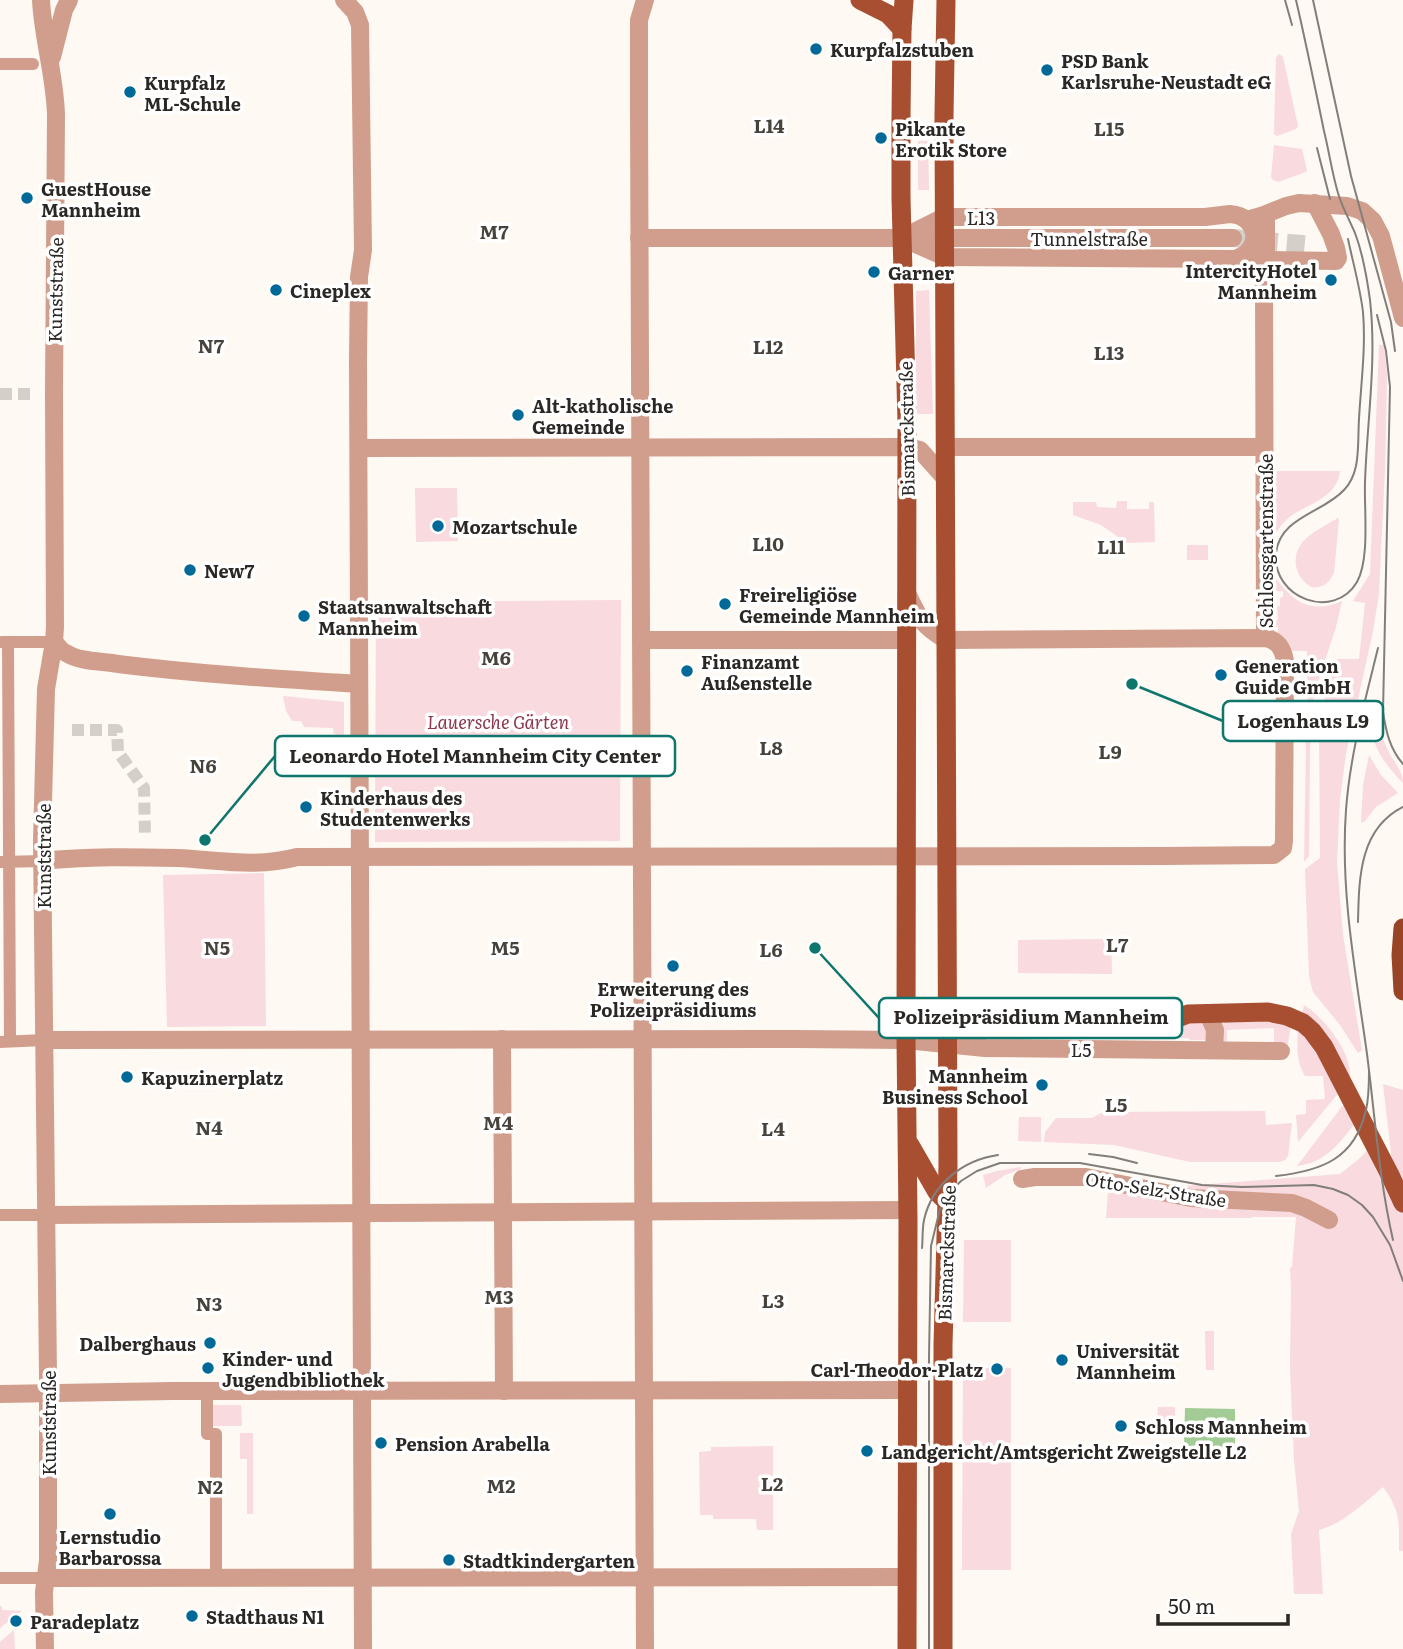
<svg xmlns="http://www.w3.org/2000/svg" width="1403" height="1649" font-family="Literata,serif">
<rect width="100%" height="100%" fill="#fef9f2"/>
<!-- green -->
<g fill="#f8dadf">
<path d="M1279,54l4,3 15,69 -2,3 -19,7 -3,-2 2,-76z"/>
<path d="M918,141h10l1,49h-11z"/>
<path d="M1274,145l28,4 5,21 -1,2 -28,10 -5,-2 -2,-3z"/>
<path d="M929,290l4,124h-17v-123z"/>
<path d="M1379,345h5l3,30 -2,94 -6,125 -6,37 -27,123 -6,46 -3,62 6,73 19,115 -4,3 -18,-28 -27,-33 -4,-16 -4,-107 15,-11 -1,-135 8,-37 10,-27h22l6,-56 -12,-2 17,-27z"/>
<path d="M1269,460h6l1,11h64c-3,26 -29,32 -48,44 -8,6 -13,13 -18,21h-4z"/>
<path d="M415,488h42l1,53 -42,1z"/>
<path d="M1117,501h10v8h22v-7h5l1,40 -28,1 -26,-18 -28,-10v-13h23l1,5 19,1z"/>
<path d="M1338,518l1,1 -5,54c-5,10 -12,16 -23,14 -19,-12 -21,-37 -2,-51 9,-7 19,-12 29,-18z"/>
<rect x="1187" y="545" width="21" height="15"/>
<path d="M1270,578h6c17,25 37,36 66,23l-6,26 -22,67 -4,55 -1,107 -5,6 2,-115 -2,-14h-13v-6l17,-6 -1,-70h-19l-10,-14v-10l-8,-1v-5l8,-1 -1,-13 3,-1v-8l3,-1v-6h-7v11h-6z"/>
<path d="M621,600l-1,241 -245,1 1,-240z"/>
<path d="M283,696l61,6v34l-10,-2 -1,-6 -29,-1 -3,-6h-9l-6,-10z"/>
<path d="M1378,712c1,15 4,27 11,40 5,11 14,19 14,31 -12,-12 -28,-31 -30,-48 -1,-7 3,-16 5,-23z"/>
<path d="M1369,755l12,20 17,18 -22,14 -11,14 -4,2 2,-38z"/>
<path d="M264,873l2,153 -99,1 -4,-152z"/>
<path d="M1111,939l1,35 -94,-1v-33z"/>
<path d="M1304,1005c20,12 52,52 45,77l-47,-68z"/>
<path d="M1223,1018l68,6 -3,20 -14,-1v-15l-47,2v12h-4z"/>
<path d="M1199,1020l6,5 2,11 -2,4h-14l-4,-2 -35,1 1,-4 32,-13z"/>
<path d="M1298,1030l22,25 20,36 -42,51 -2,-27 10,-1v-14l19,-1 -2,-23h-18c-9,-14 -8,-31 -7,-46z"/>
<path d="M1383,1084l20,6v461h-4c0,-28 2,-40 -16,-64 -20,17 -39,36 -64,43l4,64h-29l-3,-60 8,-23 -5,-51 -4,-92 1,-80 -1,-20 2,-1 4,-50h-43l-2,1h-145l2,-26 232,-18 20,-16 10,-11 23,23z"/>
<path d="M1346,1101l10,21c-16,21 -31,41 -59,44z"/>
<path d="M1265,1111l1,14 26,-2 -4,33 -3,4 -6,2h-89l-76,-17 -70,-3 1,-10 11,-14h36l11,-6z"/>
<path d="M1019,1117h22v25l-23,-1z"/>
<path d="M1021,1167v2l-16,6 -19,13 -3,-13 14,-4z"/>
<path d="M964,1240h47v82h-48z"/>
<path d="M1205,1331h9v39h-8z"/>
<path d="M963,1368h48v202h-49z"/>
<path d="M213,1405h28l1,21h-29z"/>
<path d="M1158,1407h17v16l-18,-1z"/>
<path d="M240,1433h13v81h-6v-55h-7z"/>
<path d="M773,1446v84h-16l-1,-11h-43v-4h-13l-1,-63 12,-1v-4z"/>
<path d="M0,1606h2v4l20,1 -22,17z"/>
<path d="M14,1630l1,19h-15v-7z"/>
</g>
<!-- water -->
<path fill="#a2cb95" d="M1185,1408l50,1v41l-51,-1z"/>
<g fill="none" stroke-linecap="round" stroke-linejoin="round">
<!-- pedestrian-tunnel -->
<g stroke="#d4cfc9" stroke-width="12" stroke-dasharray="12 6" stroke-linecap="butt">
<path d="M0,394h36"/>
<path d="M72,730h45l1,22 26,36 1,47"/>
</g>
<!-- minor-tunnel -->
<path stroke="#d4cfc9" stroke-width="18" stroke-dasharray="18 9" stroke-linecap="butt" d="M1233,238l80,7"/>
<!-- pedestrian -->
<g stroke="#d19e8d" stroke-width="12">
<path d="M0,64h33"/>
<path d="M2,642h52"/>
<path d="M8,642l2,399"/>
<path d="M0,862l43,-1"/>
<path d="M0,1042l44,-2"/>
<path d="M0,1215h47"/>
<path d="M207,1391v43h9v144"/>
<path d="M0,1578h45"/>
</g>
<!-- minor -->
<g stroke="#d19e8d" stroke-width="18">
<path d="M41,0c2,39 14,76 15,115l-2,278 1,234 -1,15 -8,47 -4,152 6,535v184l-4,32 1,57"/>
<path d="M344,0l11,12 5,13 3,225 -4,27 -1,83 5,1289"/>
<path d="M645,0l-6,20v92l6,1537"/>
<path d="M52,57l12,-47 5,-10"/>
<path d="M1230,214c30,2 33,37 5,45l-290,-2 -43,-19 42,-21h261z"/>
<path d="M1266,215v45"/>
<path d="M1247,220l14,-4 25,-10 13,-3 48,3 15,5 11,10 8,15 22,82"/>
<path d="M639,238h594"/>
<path d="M1248,253l11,9 5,13 1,363"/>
<path d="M1261,264l5,-4 70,1 2,-3 -2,-10 -5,-14 -16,-31"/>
<path d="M945,447h319"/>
<path d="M359,448l548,-1 13,3 25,28"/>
<path d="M641,640h266"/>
<path d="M54,642c4,4 7,9 12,11 14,9 36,8 52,11 80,10 161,15 241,20"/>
<path d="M43,861c44,-5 91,-4 135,-3 41,2 79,10 119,-1l868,-1 109,-1 9,-7 1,-7 1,-180c-2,-12 -7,-21 -20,-23l-319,2c-25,-15 -27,-22 -39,-47"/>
<path d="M1208,1013l7,17 -1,20"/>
<path d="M502,1039l2,352"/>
<path d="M44,1040l752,-1 110,1 79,8 296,3"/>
<path d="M1022,1179l13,-2h51l105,21 101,5 14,5 23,12"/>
<path d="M47,1215l861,-5"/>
<path d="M0,1394l173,-3 734,-1"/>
<path d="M45,1578l862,-1"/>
</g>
<!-- primary -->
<g stroke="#a74f30" stroke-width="19">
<path d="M860,0l28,14 14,15"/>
<path d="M904,0l-2,29 -1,89v80l6,224 -1,618 2,180 -1,429"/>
<path d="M948,1004l25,17 19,7 163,-1 33,-13 80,-2 19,4 16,7 9,8 12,16 66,128 13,28"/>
<path d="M910,1145l27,47 11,11"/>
<path d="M943,1649v-304l5,-180 -4,-1050 2,-115"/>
</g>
<!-- trunk -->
<path stroke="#984426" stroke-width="19" d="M1403,928l-2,27 2,36"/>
<!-- tram -->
<g stroke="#827e7a" stroke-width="2">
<path d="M1285,0l7,25"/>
<path d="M1296,0c10,43 19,87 28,131 5,20 8,42 14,62 4,14 11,26 17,40 8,21 12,45 15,67 7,61 -3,121 -5,182 -1,27 5,77 -8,100 -23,39 -85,17 -81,-29 4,-36 47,-40 68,-63 6,-6 10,-15 12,-24 3,-15 2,-31 3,-47 2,-36 7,-71 4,-107 -3,-25 -10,-49 -15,-73"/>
<path d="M1313,0l38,176 40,146 4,29"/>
<path d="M1317,148l13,51"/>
<path d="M1377,315l9,36 4,36 -7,325c3,20 7,37 20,52"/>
<path d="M1378,648c-13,53 -28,107 -32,162 -6,82 10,164 21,244 8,62 12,125 26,186"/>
<path d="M1358,922c1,-43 1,-93 45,-115"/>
<path d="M1089,1154l24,3 24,6"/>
<path d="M1276,1176c45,-5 79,-17 90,-66 3,-13 3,-26 3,-39"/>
<path d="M922,1248c1,-9 0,-19 2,-28 8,-36 39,-60 74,-65"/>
<path d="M929,1649v-292l2,-111 9,-37 14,-21 7,-7 16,-10 23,-8h80l122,22 40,2 72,-2 19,4 15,6 14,10 11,12 17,28 13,36"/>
</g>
</g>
<!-- markers -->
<g fill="#016997" stroke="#fff" stroke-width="2.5">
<circle cx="816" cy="49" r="7"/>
<circle cx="1047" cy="70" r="7"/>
<circle cx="130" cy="92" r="7"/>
<circle cx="881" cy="138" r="7"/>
<circle cx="27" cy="198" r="7"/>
<circle cx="874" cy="272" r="7"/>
<circle cx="1331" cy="280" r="7"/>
<circle cx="276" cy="290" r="7"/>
<circle cx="518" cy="415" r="7"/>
<circle cx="438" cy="526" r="7"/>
<circle cx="190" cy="570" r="7"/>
<circle cx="725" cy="604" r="7"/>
<circle cx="304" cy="616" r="7"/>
<circle cx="687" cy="671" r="7"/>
<circle cx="1221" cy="675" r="7"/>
<circle cx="306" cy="807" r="7"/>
<circle cx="673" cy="966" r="7"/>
<circle cx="127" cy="1077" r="7"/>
<circle cx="1042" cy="1085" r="7"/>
<circle cx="210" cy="1343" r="7"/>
<circle cx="1062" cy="1360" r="7"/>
<circle cx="208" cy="1368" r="7"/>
<circle cx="997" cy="1369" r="7"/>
<circle cx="1121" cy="1426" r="7"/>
<circle cx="381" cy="1443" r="7"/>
<circle cx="867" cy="1451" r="7"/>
<circle cx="110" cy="1514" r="7"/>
<circle cx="449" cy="1560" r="7"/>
<circle cx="192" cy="1616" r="7"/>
<circle cx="16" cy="1621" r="7"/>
</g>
<g text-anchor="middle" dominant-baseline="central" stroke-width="7" stroke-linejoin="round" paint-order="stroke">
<!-- poi labels -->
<g font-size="18" font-weight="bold" fill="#2a2725" stroke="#fff" text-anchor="start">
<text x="830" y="49">Kurpfalzstuben</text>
<text x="1061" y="60">PSD Bank<tspan x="1061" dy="21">Karlsruhe-Neustadt eG</tspan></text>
<text x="144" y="82">Kurpfalz<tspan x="144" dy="21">ML-Schule</tspan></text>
<text x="895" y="128">Pikante<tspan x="895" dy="21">Erotik Store</tspan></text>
<text x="41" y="188">GuestHouse<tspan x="41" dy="21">Mannheim</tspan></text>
<text x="1317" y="270" text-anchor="end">IntercityHotel<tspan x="1317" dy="21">Mannheim</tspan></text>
<text x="888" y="272">Garner</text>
<text x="290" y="290">Cineplex</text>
<text x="532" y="405">Alt-katholische<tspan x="532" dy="21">Gemeinde</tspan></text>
<text x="452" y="526">Mozartschule</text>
<text x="204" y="570">New7</text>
<text x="739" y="594">Freireligiöse<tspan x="739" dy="21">Gemeinde Mannheim</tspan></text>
<text x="318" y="606">Staatsanwaltschaft<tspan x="318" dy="21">Mannheim</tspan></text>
<text x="701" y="661">Finanzamt<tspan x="701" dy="21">Außenstelle</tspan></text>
<text x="1235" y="665">Generation<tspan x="1235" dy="21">Guide GmbH</tspan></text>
<text x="320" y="797">Kinderhaus des<tspan x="320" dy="21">Studentenwerks</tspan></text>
<text x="673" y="988" text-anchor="middle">Erweiterung des<tspan x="673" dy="21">Polizeipräsidiums</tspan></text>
<text x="1028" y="1075" text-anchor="end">Mannheim<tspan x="1028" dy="21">Business School</tspan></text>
<text x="141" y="1077">Kapuzinerplatz</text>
<text x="196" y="1343" text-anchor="end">Dalberghaus</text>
<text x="1076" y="1350">Universität<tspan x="1076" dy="21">Mannheim</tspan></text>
<text x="222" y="1358">Kinder- und<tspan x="222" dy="21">Jugendbibliothek</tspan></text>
<text x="983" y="1369" text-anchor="end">Carl-Theodor-Platz</text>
<text x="1135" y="1426">Schloss Mannheim</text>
<text x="395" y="1443">Pension Arabella</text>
<text x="881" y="1451">Landgericht/Amtsgericht Zweigstelle L2</text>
<text x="110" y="1536" text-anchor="middle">Lernstudio<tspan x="110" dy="21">Barbarossa</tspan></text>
<text x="463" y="1560">Stadtkindergarten</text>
<text x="206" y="1616">Stadthaus N1</text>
<text x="30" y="1621">Paradeplatz</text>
</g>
<!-- street labels -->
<g font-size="18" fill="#2a2725" stroke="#fff">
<text x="981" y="217">L13</text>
<text x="1089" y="238">Tunnelstraße</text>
<text transform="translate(55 290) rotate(-89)">Kunststraße</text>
<text transform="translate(906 429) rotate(-91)">Bismarckstraße</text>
<text transform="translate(1265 541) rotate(-90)">Schlossgartenstraße</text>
<text transform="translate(43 856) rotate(-90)">Kunststraße</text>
<text x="1081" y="1049">L5</text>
<text transform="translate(1156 1189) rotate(9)">Otto-Selz-Straße</text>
<text transform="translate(946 1253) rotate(-88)">Bismarckstraße</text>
<text transform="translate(48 1423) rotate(-90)">Kunststraße</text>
</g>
<!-- park labels -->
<g font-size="18" font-style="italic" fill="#8b374d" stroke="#fff">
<text x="498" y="721">Lauersche Gärten</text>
</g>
<!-- neighbourhood labels -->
<g font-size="19" font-weight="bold" fill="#47423b" stroke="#fff">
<text x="769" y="125">L14</text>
<text x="1109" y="128">L15</text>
<text x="494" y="231">M7</text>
<text x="211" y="345">N7</text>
<text x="768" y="346">L12</text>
<text x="1109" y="352">L13</text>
<text x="768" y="543">L10</text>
<text x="1111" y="546">L11</text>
<text x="496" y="657">M6</text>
<text x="771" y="747">L8</text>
<text x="1110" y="751">L9</text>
<text x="203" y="765">N6</text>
<text x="1117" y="944">L7</text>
<text x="217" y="947">N5</text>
<text x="505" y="947">M5</text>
<text x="771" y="949">L6</text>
<text x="1116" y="1104">L5</text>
<text x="498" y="1122">M4</text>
<text x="209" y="1127">N4</text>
<text x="773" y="1128">L4</text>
<text x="499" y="1296">M3</text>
<text x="773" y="1300">L3</text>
<text x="209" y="1303">N3</text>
<text x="772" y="1483">L2</text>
<text x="501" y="1485">M2</text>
<text x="210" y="1486">N2</text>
</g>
</g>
<!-- callouts -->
<path fill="none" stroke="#0f766e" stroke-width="2.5" d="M1132 684L1223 721M205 840L275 756M815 948L879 1018"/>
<g fill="#0f766e" stroke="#fff" stroke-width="2.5">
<circle cx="1132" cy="684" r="7"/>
<circle cx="205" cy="840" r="7"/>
<circle cx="815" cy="948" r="7"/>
</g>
<g fill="#fff" stroke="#0f766e" stroke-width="2.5">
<rect x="1223" y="701" width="160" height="40" rx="7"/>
<rect x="275" y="736" width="400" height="40" rx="7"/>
<rect x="879" y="998" width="303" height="40" rx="7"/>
</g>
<g font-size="19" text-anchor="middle" font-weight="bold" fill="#2a2725">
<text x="1303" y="728">Logenhaus L9</text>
<text x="475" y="763">Leonardo Hotel Mannheim City Center</text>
<text x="1031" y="1024">Polizeipräsidium Mannheim</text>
</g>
<!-- scale -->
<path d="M1158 1614v10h130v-10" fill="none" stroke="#2a2725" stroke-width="3.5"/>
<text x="1168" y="1614" font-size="21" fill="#2a2725" stroke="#ffffff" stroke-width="5" paint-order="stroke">50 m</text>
</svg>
